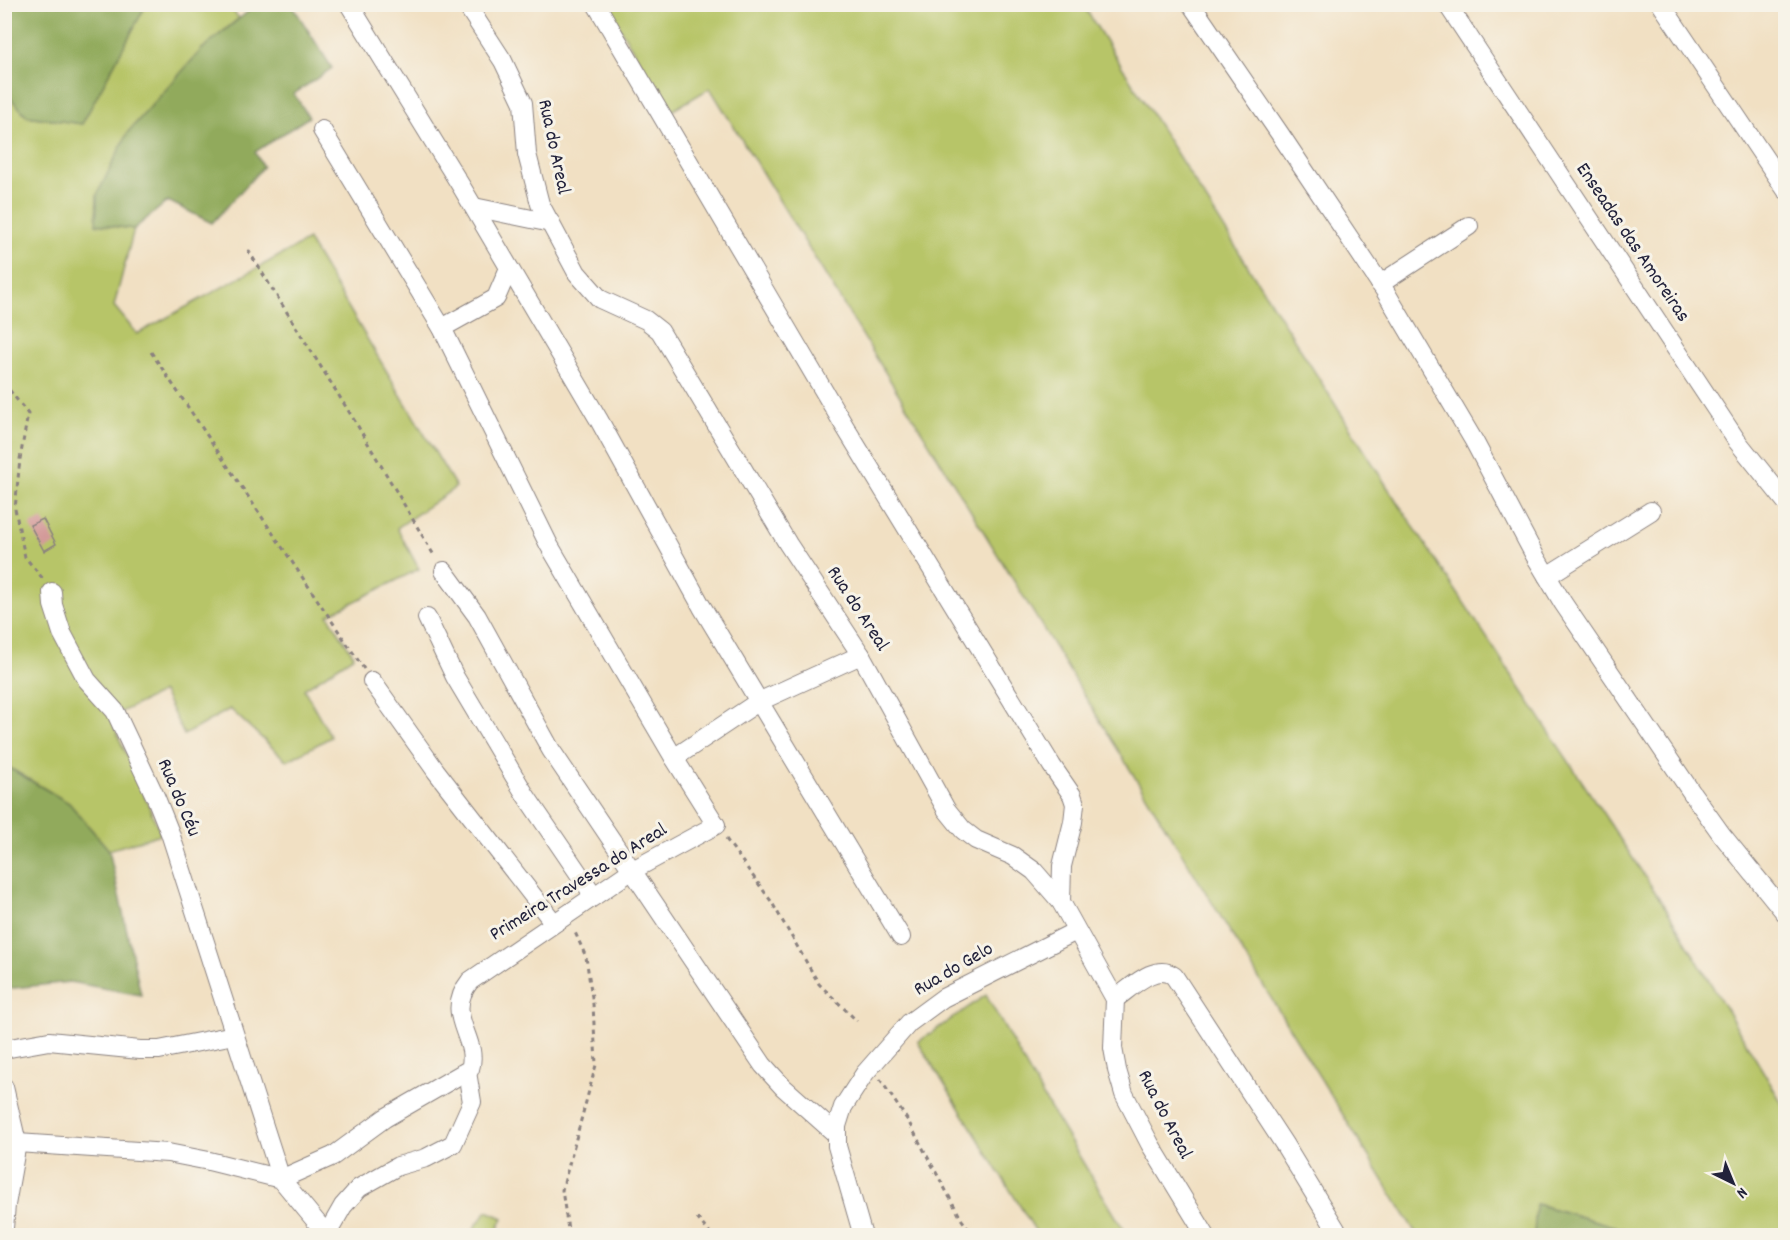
<svg xmlns="http://www.w3.org/2000/svg" width="1790" height="1240" font-family="Dekko,sans-serif">
<rect width="100%" height="100%" fill="#f7f3e8"/>
<filter id="ink" filterUnits="userSpaceOnUse"><feTurbulence type="fractalNoise" baseFrequency=".0167" numOctaves="2"/><feDisplacementMap in="SourceGraphic" scale="12" xChannelSelector="R" yChannelSelector="G"/><feConvolveMatrix kernelMatrix="1 2 1 2 8 2 1 2 1" color-interpolation-filters="sRGB"/></filter>
<filter id="wash" filterUnits="userSpaceOnUse"><feTurbulence type="fractalNoise" baseFrequency=".008" numOctaves="4" result="noise"/><feDisplacementMap in="SourceGraphic" scale="24" xChannelSelector="R" yChannelSelector="G"/><feGaussianBlur stdDeviation="1.35" result="paint"/><feColorMatrix in="noise" values="0 0 0 0 0 0 0 0 0 0 0 0 0 0 0 0 0 1.4 0 .05"/><feComposite in="paint" operator="in"/></filter>
<g filter="url(#wash)">
<rect width="100%" height="100%" fill="#f1e0c3"/>
<!-- green -->
<g fill="#b7c568" stroke="#6c7452" stroke-width="1.5">
<path d="M146,5h82l11,13 -37,31 -106,175 38,5 -20,77 23,28 171,-94 148,247 -59,41 22,41 -91,46 26,41 -50,33 27,48 -44,24 -57,-52 -46,26 -21,-43 -53,25 51,117 -52,16 -40,-47 -64,-38v-673l22,24 55,8z"/>
<path d="M606,5h477l305,483 279,422 118,198v127h-141l-107,-31 -3,31h-117l-707,-1147 -40,24z"/>
<path d="M986,995l58,103 83,137h-89l-120,-193z"/>
<path d="M487,1211l16,7 -8,17h-26z"/>
</g>
<!-- forest -->
<g fill="#91aa5c" stroke="#5a664c" stroke-width="1.5">
<path d="M5,4l141,1 -64,119 -55,-8 -22,-24z"/>
<path d="M256,5h36l40,63 -38,26 15,23 -54,35 8,15 -51,56 -44,-22 -34,28 -38,-5 1,-29 31,-63 74,-83z"/>
<path d="M4,765l65,38 40,47 32,145 -71,-13 -65,7z"/>
<path d="M1536,1204l101,29 7,2h-110z"/>
</g>
<g id="blocks">
<!-- building -->
<path fill="#d39a99" d="M43,519l13,25 -12,7 -14,-26z"/>
</g>
</g>
<g filter="url(#ink)">
<use href="#blocks" fill-opacity="0" stroke="#8a817f" stroke-width="1.5"/>
<g fill="none" stroke-linecap="round" stroke-linejoin="round">
<defs>
<g id="street">
<path d="M349,4l112,182 138,234 103,187 199,330"/>
<path d="M466,4l37,57 20,42 4,51 13,50 37,69 23,26 46,21 14,11 128,213 73,111 85,154 17,21 13,10 37,16 21,15 27,31 54,97 -2,49 4,22 7,24 26,50 56,92"/>
<path d="M596,4l249,423 207,339 20,29 3,9 -2,18 -11,44 -1,36"/>
<path d="M1191,4l89,130 105,157 89,150 61,115 28,47 129,190 30,42 64,79"/>
<path d="M1447,4l290,437 49,61"/>
<path d="M1661,4l125,186"/>
<path d="M322,130l120,198 107,217 125,213"/>
<path d="M474,207l77,16"/>
<path d="M1380,284l89,-58"/>
<path d="M442,328l54,-30 13,-30"/>
<path d="M444,571l33,45 74,134 212,315 20,22 54,48"/>
<path d="M1547,576l104,-65"/>
<path d="M52,592l1,13 9,28 25,47 28,31 41,87 14,35 111,346 47,57"/>
<path d="M427,618l28,59 71,119 68,100"/>
<path d="M372,681l64,90 118,152"/>
<path d="M1115,999c16,-11 40,-37 59,-23l110,168 56,92"/>
<path d="M4,1049l45,-8 91,9h19l75,-15"/>
<path d="M4,1087l13,56 -11,62 -2,23"/>
<path d="M17,1143l151,10 41,8 72,18 52,-23 52,-38 85,-49c10,-31 -28,-53 0,-88l161,-110 85,-46 -42,-67 84,-56 103,-47"/>
<path d="M327,1234l16,-28 16,-18 39,-22 28,-8 27,-14 19,-42 -5,-30"/>
<path d="M863,1236l-26,-90v-20l6,-19 22,-34 44,-50 34,-25 133,-67"/>
</g>
</defs>
<!-- street casing -->
<use href="#street" stroke="#8a817f" stroke-width="20"/>
<!-- path -->
<g stroke="#8a817f" stroke-width="3" stroke-dasharray="4.5 4.5" stroke-linecap="butt">
<path d="M248,250l108,173 79,134"/>
<path d="M151,352l213,317"/>
<path d="M4,383l24,31 -8,45 -5,50 10,48 19,23"/>
<path d="M726,839l45,62 48,83 38,37"/>
<path d="M880,1079l28,42 54,99 11,16"/>
<path d="M697,1218l15,18"/>
<path d="M569,1236l-7,-46 34,-125 -3,-61 -7,-47 -12,-27"/>
</g>
<!-- street -->
<use href="#street" stroke="#fff" stroke-width="18"/>
</g>
</g>
<g text-anchor="middle" dominant-baseline="central" stroke-width="6" stroke-linejoin="round" paint-order="stroke">
<!-- street labels -->
<g font-size="20" fill="#22223b" stroke="#f7f3e8">
<text transform="translate(553 147) rotate(78)">Rua do Areal</text>
<text transform="translate(1632 243) rotate(56)">Enseadas das Amoreiras</text>
<text transform="translate(857 609) rotate(57)">Rua do Areal</text>
<text transform="translate(178 798) rotate(67)">Rua do Céu</text>
<text transform="translate(579 883) rotate(-32)">Primeira Travessa do Areal</text>
<text transform="translate(954 970) rotate(-30)">Rua do Gelo</text>
<text transform="translate(1164 1115) rotate(63)">Rua do Areal</text>
</g>
</g>
<!-- margin -->
<rect width="1790" height="1240" fill="none" stroke="#f7f3e8" stroke-width="24"/>
<!-- north arrow -->
<g transform="translate(1733 1183) rotate(137)" stroke="#f7f3e8" stroke-width="4.5" paint-order="stroke">
<path d="M0-4.5L10 22L0 15L-10 22Z" fill="#22223b"/>
<text y="-9" font-size="16" font-weight="bold" text-anchor="middle" fill="#22223b">N</text>
</g>
</svg>
